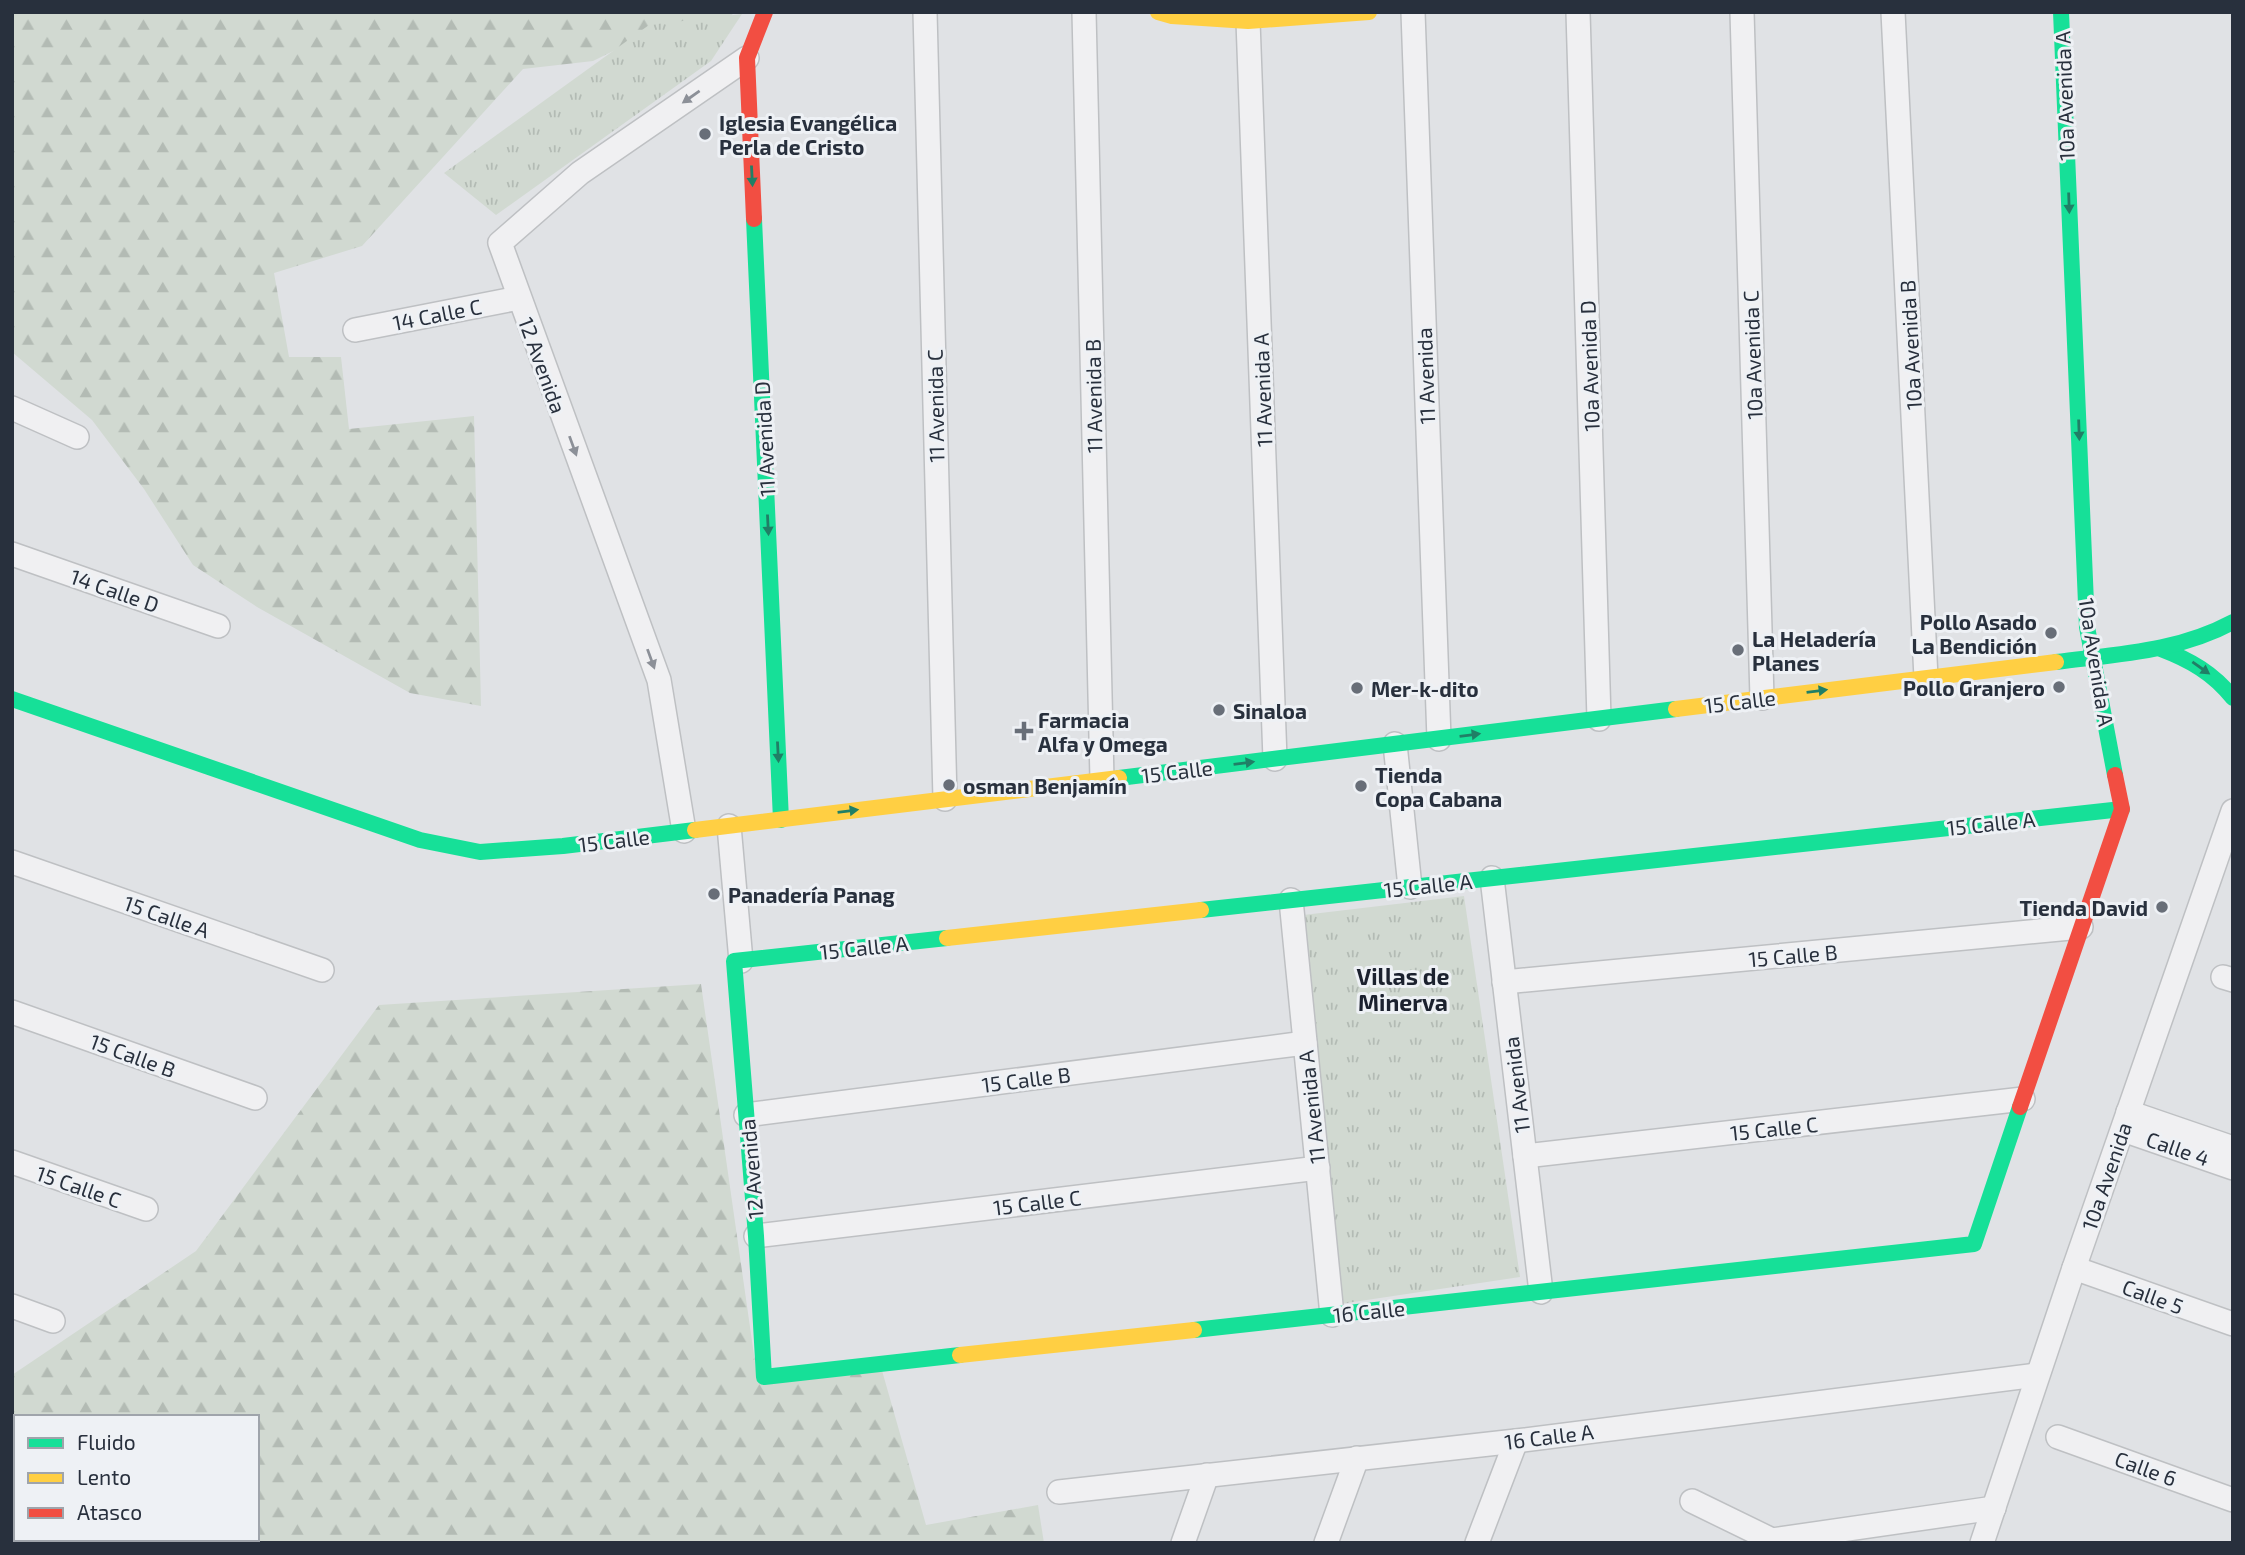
<svg xmlns="http://www.w3.org/2000/svg" width="2245" height="1555" font-family="'Exo 2',sans-serif">
<defs>
<pattern id="forest-firs" width="22" height="20" patternUnits="userSpaceOnUse" patternTransform="scale(1.75)"><rect width="22" height="20" fill="#d1d9d1"/><path d="M5 1l3.5 6h-7zM16 11l3.5 6h-7z" fill="#b3bbb4"/></pattern>
<pattern id="park-tufts" width="24" height="20" patternUnits="userSpaceOnUse" patternTransform="scale(1.75)"><rect width="24" height="20" fill="#d1d9d1"/><path d="M3 7l-1-3M5 7V3M7 7l1-3M15 17l-1-3M17 17v-4M19 17l1-3" fill="none" stroke="#b3bbb4"/></pattern>
</defs>
<rect width="100%" height="100%" fill="#e0e2e5"/>
<!-- forest -->
<g fill="url(#forest-firs)" fill-rule="evenodd">
<path d="M12,12h722l-24,35 -64,-12 -53,26 -70,8 -161,177 -88,27 15,84h52l8,72 125,-13 7,290 -71,-13 -153,-86 -64,-42 -49,-76 -52,-69 -80,-68z"/>
<path d="M701,984l57,399 121,-23 47,165 112,-20 6,38h-1032v-168l184,-124 183,-246zM16,1417h241v122h-241z"/>
</g>
<!-- park -->
<g fill="url(#park-tufts)">
<path d="M742,14l-31,47 -215,154 -52,-42 205,-148z"/>
<path d="M1464,896l56,381 -180,27 -45,-388z"/>
</g>
<g fill="none" stroke-linecap="round" stroke-linejoin="round">
<defs>
<g id="street">
<path d="M925,12l20,787"/>
<path d="M1084,12l18,768"/>
<path d="M1413,12l26,727"/>
<path d="M1578,12l21,707"/>
<path d="M1742,12l20,686"/>
<path d="M1893,12l33,666"/>
<path d="M1248,21l27,738"/>
<path d="M355,330l164,-32"/>
<path d="M12,408l65,29"/>
<path d="M12,554l206,72"/>
<path d="M1395,744l15,143"/>
<path d="M729,826l12,135"/>
<path d="M684,831l-25,-151 -159,-437 80,-70 167,-115"/>
<path d="M12,862l310,108"/>
<path d="M1492,878l49,414"/>
<path d="M1291,900l41,415"/>
<path d="M2223,977l10,3"/>
<path d="M1504,982l577,-55"/>
<path d="M12,1012l243,86"/>
<path d="M2128,1112l105,36"/>
<path d="M746,1115l559,-72"/>
<path d="M2123,1130l110,38"/>
<path d="M1525,1156l498,-57"/>
<path d="M12,1162l134,47"/>
<path d="M756,1236l562,-68"/>
<path d="M2074,1268l159,56"/>
<path d="M12,1306l41,15"/>
<path d="M2058,1437l175,63"/>
<path d="M1059,1492l457,-51 521,-66"/>
<path d="M1692,1501l80,39 222,-32"/>
<path d="M1183,1543l24,-68"/>
<path d="M1326,1543l31,-85"/>
<path d="M1477,1543l39,-102"/>
<path d="M1982,1543l92,-275 159,-457"/>
</g>
</defs>
<!-- street casing -->
<use href="#street" stroke="#bec0c3" stroke-width="26"/>
<!-- street -->
<use href="#street" stroke="#f0f0f2" stroke-width="23"/>
<!-- fast -->
<g stroke="#16e098" stroke-width="16">
<path d="M2061,12l26,615 28,148"/>
<path d="M754,219l27,601"/>
<path d="M2161,649c29,11 52,24 72,49"/>
<path d="M2056,662c62,-8 121,-10 177,-40"/>
<path d="M12,699l408,141 60,12 83,-6 132,-16"/>
<path d="M1119,778l557,-69"/>
<path d="M1201,910l921,-101"/>
<path d="M947,938l-213,23 22,275 8,141 196,-22"/>
<path d="M1194,1330l780,-86 46,-137"/>
</g>
<!-- slow -->
<g stroke="#ffcf43" stroke-width="16">
<path d="M1158,12l14,4 76,5 121,-9"/>
<path d="M1676,709l380,-47"/>
<path d="M695,830l424,-52"/>
<path d="M947,938l254,-28"/>
<path d="M960,1355l234,-25"/>
</g>
<!-- jam -->
<g stroke="#f24e42" stroke-width="16">
<path d="M754,219l-7,-161 18,-46"/>
<path d="M2020,1107l102,-298 -7,-34"/>
</g>
</g>
<!-- one-way arrows -->
<defs><path id="oneway-solid" d="M-6-.8H1V-3.2L6.5 0L1 3.2V.8H-6Z" transform="scale(1.75)"/></defs>
<g fill="#8c9098">
<use href="#oneway-solid" transform="translate(691 97) rotate(145)"/>
<use href="#oneway-solid" transform="translate(573 446) rotate(70)"/>
<use href="#oneway-solid" transform="translate(651 659) rotate(70)"/>
</g>
<g fill="#207f66">
<use href="#oneway-solid" transform="translate(752 176) rotate(87)"/>
<use href="#oneway-solid" transform="translate(2069 203) rotate(88)"/>
<use href="#oneway-solid" transform="translate(2079 430) rotate(88)"/>
<use href="#oneway-solid" transform="translate(768 525) rotate(87)"/>
<use href="#oneway-solid" transform="translate(2201 668) rotate(35)"/>
<use href="#oneway-solid" transform="translate(1817 691) rotate(-7)"/>
<use href="#oneway-solid" transform="translate(1470 735) rotate(-7)"/>
<use href="#oneway-solid" transform="translate(778 752) rotate(87)"/>
<use href="#oneway-solid" transform="translate(1244 763) rotate(-7)"/>
<use href="#oneway-solid" transform="translate(848 811) rotate(-7)"/>
</g>
<!-- markers -->
<g fill="#686e78" stroke="#eef1f5" stroke-width="2.5">
<circle cx="705" cy="134" r="7"/>
<circle cx="2051" cy="633" r="7"/>
<circle cx="1738" cy="650" r="7"/>
<circle cx="2059" cy="687" r="7"/>
<circle cx="1357" cy="688" r="7"/>
<circle cx="1219" cy="710" r="7"/>
<path d="M1020.5 720.5h7v7h7v7h-7v7h-7v-7h-7v-7h7z"/>
<circle cx="949" cy="785" r="7"/>
<circle cx="1361" cy="786" r="7"/>
<circle cx="714" cy="894" r="7"/>
<circle cx="2162" cy="907" r="7"/>
</g>
<g text-anchor="middle" dominant-baseline="central" stroke-width="6" stroke-linejoin="round" paint-order="stroke">
<!-- street labels -->
<g font-size="21" fill="#28303d" stroke="#eef1f5">
<text transform="translate(2064 96) rotate(-92)">10a Avenida A</text>
<text transform="translate(437 314) rotate(-11)">14 Calle C</text>
<text transform="translate(1910 345) rotate(-93)">10a Avenida B</text>
<text transform="translate(1752 355) rotate(-92)">10a Avenida C</text>
<text transform="translate(543 365) rotate(70)">12 Avenida</text>
<text transform="translate(1589 366) rotate(-92)">10a Avenida D</text>
<text transform="translate(1425 376) rotate(-92)">11 Avenida</text>
<text transform="translate(1262 390) rotate(-92)">11 Avenida A</text>
<text transform="translate(1093 396) rotate(-91)">11 Avenida B</text>
<text transform="translate(935 406) rotate(-91)">11 Avenida C</text>
<text transform="translate(764 439) rotate(-93)">11 Avenida D</text>
<text transform="translate(115 590) rotate(19)">14 Calle D</text>
<text transform="translate(2097 662) rotate(81)">10a Avenida A</text>
<text transform="translate(1740 701) rotate(-7)">15 Calle</text>
<text transform="translate(1177 771) rotate(-7)">15 Calle</text>
<text transform="translate(1991 823) rotate(-6)">15 Calle A</text>
<text transform="translate(614 840) rotate(-7)">15 Calle</text>
<text transform="translate(1428 885) rotate(-6)">15 Calle A</text>
<text transform="translate(167 916) rotate(19)">15 Calle A</text>
<text transform="translate(864 947) rotate(-6)">15 Calle A</text>
<text transform="translate(1793 955) rotate(-5)">15 Calle B</text>
<text transform="translate(133 1055) rotate(20)">15 Calle B</text>
<text transform="translate(1026 1079) rotate(-7)">15 Calle B</text>
<text transform="translate(1516 1085) rotate(-97)">11 Avenida</text>
<text transform="translate(1311 1107) rotate(-96)">11 Avenida A</text>
<text transform="translate(1774 1128) rotate(-6)">15 Calle C</text>
<text transform="translate(2178 1148) rotate(19)">Calle 4</text>
<text transform="translate(751 1169) rotate(-95)">12 Avenida</text>
<text transform="translate(2106 1176) rotate(-71)">10a Avenida</text>
<text transform="translate(79 1186) rotate(19)">15 Calle C</text>
<text transform="translate(1037 1202) rotate(-7)">15 Calle C</text>
<text transform="translate(2153 1296) rotate(20)">Calle 5</text>
<text transform="translate(1369 1311) rotate(-6)">16 Calle</text>
<text transform="translate(1549 1436) rotate(-7)">16 Calle A</text>
<text transform="translate(2146 1468) rotate(20)">Calle 6</text>
</g>
<!-- poi labels -->
<g font-size="21" font-weight="bold" fill="#28303d" stroke="#eef1f5" text-anchor="start">
<text x="719" y="122">Iglesia Evangélica<tspan x="719" dy="24">Perla de Cristo</tspan></text>
<text x="2037" y="621" text-anchor="end">Pollo Asado<tspan x="2037" dy="24">La Bendición</tspan></text>
<text x="1752" y="638">La Heladería<tspan x="1752" dy="24">Planes</tspan></text>
<text x="2045" y="687" text-anchor="end">Pollo Granjero</text>
<text x="1371" y="688">Mer-k-dito</text>
<text x="1233" y="710">Sinaloa</text>
<text x="1038" y="719">Farmacia<tspan x="1038" dy="24">Alfa y Omega</tspan></text>
<text x="1375" y="774">Tienda<tspan x="1375" dy="24">Copa Cabana</tspan></text>
<text x="963" y="785">osman Benjamín</text>
<text x="728" y="894">Panadería Panag</text>
<text x="2148" y="907" text-anchor="end">Tienda David</text>
</g>
<!-- neighbourhood labels -->
<g font-size="23" font-weight="bold" fill="#1b212e" stroke="#eef1f5">
<text x="1403" y="976">Villas de<tspan x="1403" dy="26">Minerva</tspan></text>
</g>
</g>
<!-- border -->
<rect width="2245" height="1555" fill="none" stroke="#28303d" stroke-width="28"/>
<!-- legend -->
<rect x="14" y="1415" width="245" height="126" fill="#eef1f5" stroke="#9fa4ab" stroke-width="2"/>
<rect x="28" y="1438" width="35" height="10" fill="#16e098" stroke="#9fa4ab" stroke-width="2"/>
<text x="77" y="1450" font-size="21" fill="#28303d">Fluido</text>
<rect x="28" y="1473" width="35" height="10" fill="#ffcf43" stroke="#9fa4ab" stroke-width="2"/>
<text x="77" y="1485" font-size="21" fill="#28303d">Lento</text>
<rect x="28" y="1508" width="35" height="10" fill="#f24e42" stroke="#9fa4ab" stroke-width="2"/>
<text x="77" y="1520" font-size="21" fill="#28303d">Atasco</text>
</svg>
